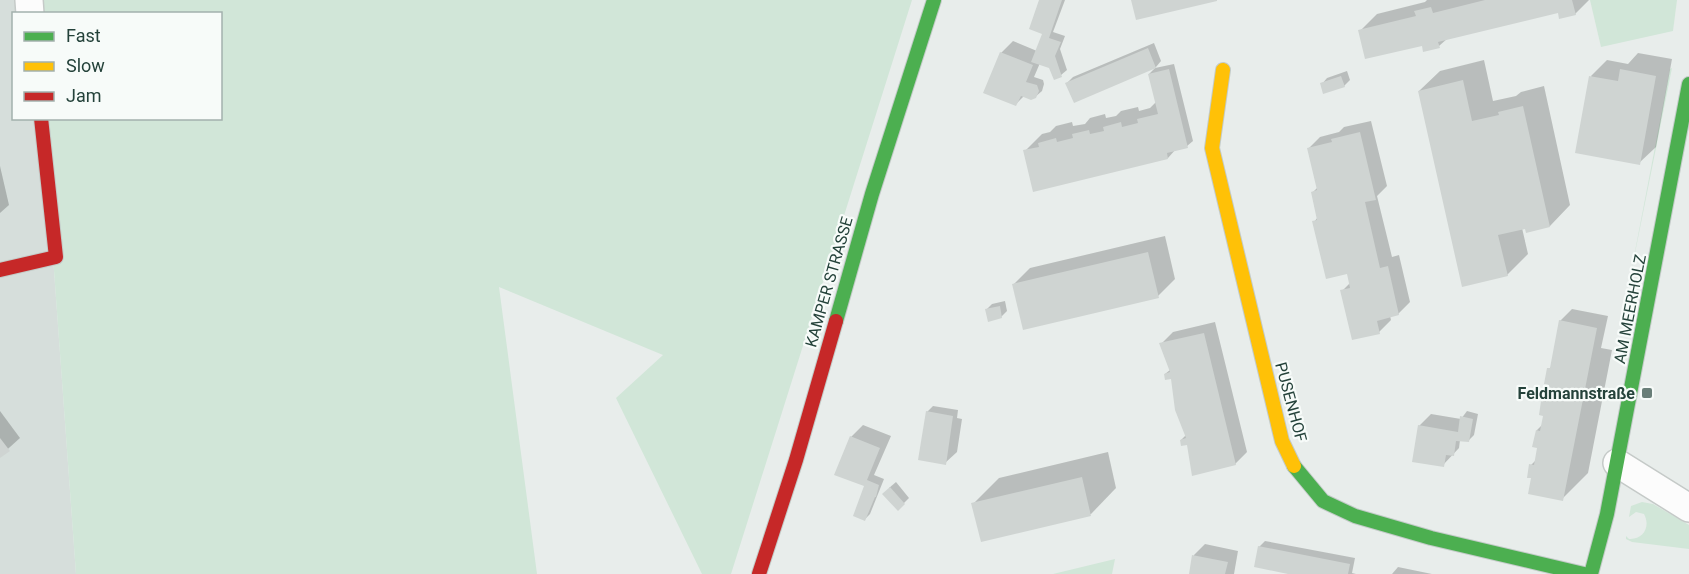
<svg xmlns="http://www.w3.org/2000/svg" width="1689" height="574" font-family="Roboto,sans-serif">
<rect width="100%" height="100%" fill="#e8edeb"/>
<!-- built -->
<path fill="#d6dedb" d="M0,0h29l1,13 -16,1v104l27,1 6,55 29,400h-76z"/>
<!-- green -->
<g fill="#d1e6d8">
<path d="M29,0h883l-181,574h-29l-86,-176 47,-43 -164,-68 38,287h-461l-29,-400 -6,-55 179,-1v-104l-190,-1z"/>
<path d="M1590,0h87l-4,31 -72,16z"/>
<path d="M1672,68l-45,225 43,-224z"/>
<path d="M1642,502l11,2 36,21v24l-57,-7 -6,-3v-3l3,3c14,1 22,-12 15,-25l-8,-2 -7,5 2,-11z"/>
<path d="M1115,559l-3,15h-59z"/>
</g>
<!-- shadow -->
<g fill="#0003">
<path d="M1041,0h24l-12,32 12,4 -5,13 7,21 -6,5 -11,-9 -10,-3 -6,14 9,3 1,4 -2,7 -7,6 -11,-1 -8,8 -15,-51 12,-12 24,10 7,-18z"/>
<path d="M1427,0h162l-14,14 -16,-3 -111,27 -9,8 -79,-15 17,-17 48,-12z"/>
<path d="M1154,43l7,18 -5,6 -81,34 -8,-18 6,-6z"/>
<path d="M1638,53l34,6 -16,88 -17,16 -48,-87 16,-16 21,4z"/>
<path d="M1484,60l9,41 23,-5 5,-4 23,-6 26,119 -20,21 -23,5 -1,-4 -4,1 6,26 -21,21 -88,-184 21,-20z"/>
<path d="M1174,64l19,77 -6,5 -11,3 -8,9 -143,-7 17,-17 8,-2 6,-6 16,-4 1,4 12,-2 5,-6 15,-4 1,4 10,-2 5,-5 17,-4 1,4 11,-3 6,-6 -7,-28 6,-6z"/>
<path d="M1347,71l3,9 -6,6 -22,-2 5,-6z"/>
<path d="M1371,121l16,65 -10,10 15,61 7,-2 11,47 -12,12 -8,2 1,4 -12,12 -37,-41 9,-9 -2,-10 -35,-50 4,-5 -5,-25 5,-5 -10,-38 12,-12 19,-5 5,-5z"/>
<path d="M0,166l9,39 -9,8z"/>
<path d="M1165,236l10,43 -17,17 -145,-11 17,-17z"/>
<path d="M1005,301l2,10 -6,6 -15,-7 6,-6z"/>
<path d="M1572,309l36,7 -7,32 11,2 -24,123 -26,26 -29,-22 -2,-12 6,-6 2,-12 -5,-1 3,-16 6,-6 2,-10 -3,-12 7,-6 2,-12 -2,-15 3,-3 8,-45z"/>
<path d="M1215,322l32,130 -12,12 -54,-24 5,-5 -13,-58 -8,-3 5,-4 -9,-26 12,-12z"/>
<path d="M933,406l25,4 -1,8 5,1 -5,33 -12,11 -18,-51z"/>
<path d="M0,411l20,27 -20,18z"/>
<path d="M1467,411l11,3 -4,21 -6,6 -8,-1 -1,8 -16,17 -24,-39 12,-12 30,5z"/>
<path d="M863,425l28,11 -17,39 10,4 -14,35 -5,5 2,-33 -16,-49z"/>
<path d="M1108,452l8,36 -25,26 -109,26 -9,-36 26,-26z"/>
<path d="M896,482l13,16 -11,11 -9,-21z"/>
<path d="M1265,541l90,17 -3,15 4,1h-60l-37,-27z"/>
<path d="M1205,544l33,7 -4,23h-44l4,-19z"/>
<path d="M1398,567l34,7h-40z"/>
</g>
<!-- building -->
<g fill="#cfd4d2">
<path d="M1039,0h23l-13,38 12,4 -6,14 7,21 -8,3 -5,-12 -18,-6 11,-28 -13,-5z"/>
<path d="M1131,0h86v1l-81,19z"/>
<path d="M1485,0h87l4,15 -17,4 -1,-6 -120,29 2,6 -17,4 -1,-6 -57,13 -7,-29 58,-14 -2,-5 17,-4 2,6z"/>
<path d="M1148,48l8,20 -82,35 -9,-20z"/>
<path d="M1000,52l33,13 -7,17 11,3 2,6 -3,7 -5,2 -10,-4 -5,10 -33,-13z"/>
<path d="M1169,69l19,79 -21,5 1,6 -135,33 -10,-42 16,-3 -1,-4 18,-5 1,4 16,-4 -1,-4 17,-4 1,4 14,-3 -1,-4 18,-5 1,5 16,-4 -1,-4 21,-5 -10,-40z"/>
<path d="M1620,69l36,7 -16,89 -65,-12 14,-77 29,5z"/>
<path d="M1341,76l4,11 -22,7 -3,-11z"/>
<path d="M1463,80l9,41 27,-6 -1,-3 25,-6 27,121 -24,6 -1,-4 -27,6 10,41 -46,11 -44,-196z"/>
<path d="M1360,132l16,68 -11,2 15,66 8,-2 11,49 -22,6 3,13 -28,6 -12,-50 10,-2 -3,-14 -21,5 -14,-58 5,-1 -6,-28 6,-2 -10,-42 25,-6 -1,-3z"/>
<path d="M1148,252l11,46 -136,32 -11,-46z"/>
<path d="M1000,306l2,12 -14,4 -3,-13z"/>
<path d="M1559,320l38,8 -34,173 -35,-7 3,-16h-4l2,-14 5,1 3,-17 -5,-1 4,-17 4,1 3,-15 -4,-1 2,-14 5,1 3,-17 -5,-1 3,-16h3z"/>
<path d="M1204,333l32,132 -44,11 -5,-31 -6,1 -1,-6 6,-2 -11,-28 -4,-31 -6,1 -1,-6 6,-2 -11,-29z"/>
<path d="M926,411l27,5 -7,49 -28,-5z"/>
<path d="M1460,416l13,3 -4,23 -13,-1 -2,15 -8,-1 -2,12 -32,-5 6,-37 40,7z"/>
<path d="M850,436l30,12 -13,32 12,5 -3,12h-1l-10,24 -12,-5 11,-30 -30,-11z"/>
<path d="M0,438l10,13 -10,7z"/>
<path d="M1082,477l9,39 -110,26 -10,-39z"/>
<path d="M890,487l15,17 -7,7 -16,-17z"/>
<path d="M1258,546l92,18 -2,10h-60l-34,-7z"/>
<path d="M1192,555l36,7 -3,12h-36z"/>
</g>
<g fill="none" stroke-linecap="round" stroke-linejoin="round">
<defs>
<g id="street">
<path d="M29,0l1,14"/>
<path d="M1617,463l72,45"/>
</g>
<g id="fast">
<path d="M836,321l36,-127 62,-194"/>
<path d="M1294,466l29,35 32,15 76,22 153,36"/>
<path d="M1591,574l16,-60 82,-430"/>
</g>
<path id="slow" d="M1223,70l-11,78 70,293 12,25"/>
<g id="jam">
<path d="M0,270l56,-13 -15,-139"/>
<path d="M759,574l37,-114 40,-139"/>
</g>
</defs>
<!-- street casing -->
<use href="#street" stroke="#c5cac8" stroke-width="30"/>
<!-- fast casing -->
<use href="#fast" stroke="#c3cbc8" stroke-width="16"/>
<!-- slow casing -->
<use href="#slow" stroke="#c3cbc8" stroke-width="16"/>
<!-- jam casing -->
<use href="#jam" stroke="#c3cbc8" stroke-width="16"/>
<!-- street -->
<use href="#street" stroke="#fcfcfc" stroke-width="27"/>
<!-- fast -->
<use href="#fast" stroke="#4caf50" stroke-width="14"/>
<!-- slow -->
<use href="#slow" stroke="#ffc107" stroke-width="14"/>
<!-- jam -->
<use href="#jam" stroke="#c62828" stroke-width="14"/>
</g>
<!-- markers -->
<rect fill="#697e78" stroke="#f7fbf9" stroke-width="2" x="1641" y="387" width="12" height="12" rx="3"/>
<g text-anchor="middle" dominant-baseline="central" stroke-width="4.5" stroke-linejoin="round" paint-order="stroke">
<!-- street labels -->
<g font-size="16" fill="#24423a" stroke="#f7fbf9">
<text transform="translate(829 282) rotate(-74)">KAMPER STRASSE</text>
<text transform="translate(1630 309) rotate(-79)">AM MEERHOLZ</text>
<text transform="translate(1291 402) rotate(75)">PUSENHOF</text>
</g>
<!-- poi labels -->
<g font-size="16" font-weight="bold" fill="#24423a" stroke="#f7fbf9" text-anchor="end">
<text x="1635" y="393">Feldmannstraße</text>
</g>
</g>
<!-- legend -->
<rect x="12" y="12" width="210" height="108" fill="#f7fbf9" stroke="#a3b1ad" stroke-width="1.5"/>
<rect x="24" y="32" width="30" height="9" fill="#4caf50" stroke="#a3b1ad" stroke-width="1.5"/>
<text x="66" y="42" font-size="18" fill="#24423a">Fast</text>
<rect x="24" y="62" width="30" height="9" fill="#ffc107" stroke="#a3b1ad" stroke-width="1.5"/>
<text x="66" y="72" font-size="18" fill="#24423a">Slow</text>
<rect x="24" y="92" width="30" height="9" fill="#c62828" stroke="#a3b1ad" stroke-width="1.5"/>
<text x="66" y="102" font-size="18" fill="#24423a">Jam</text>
</svg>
